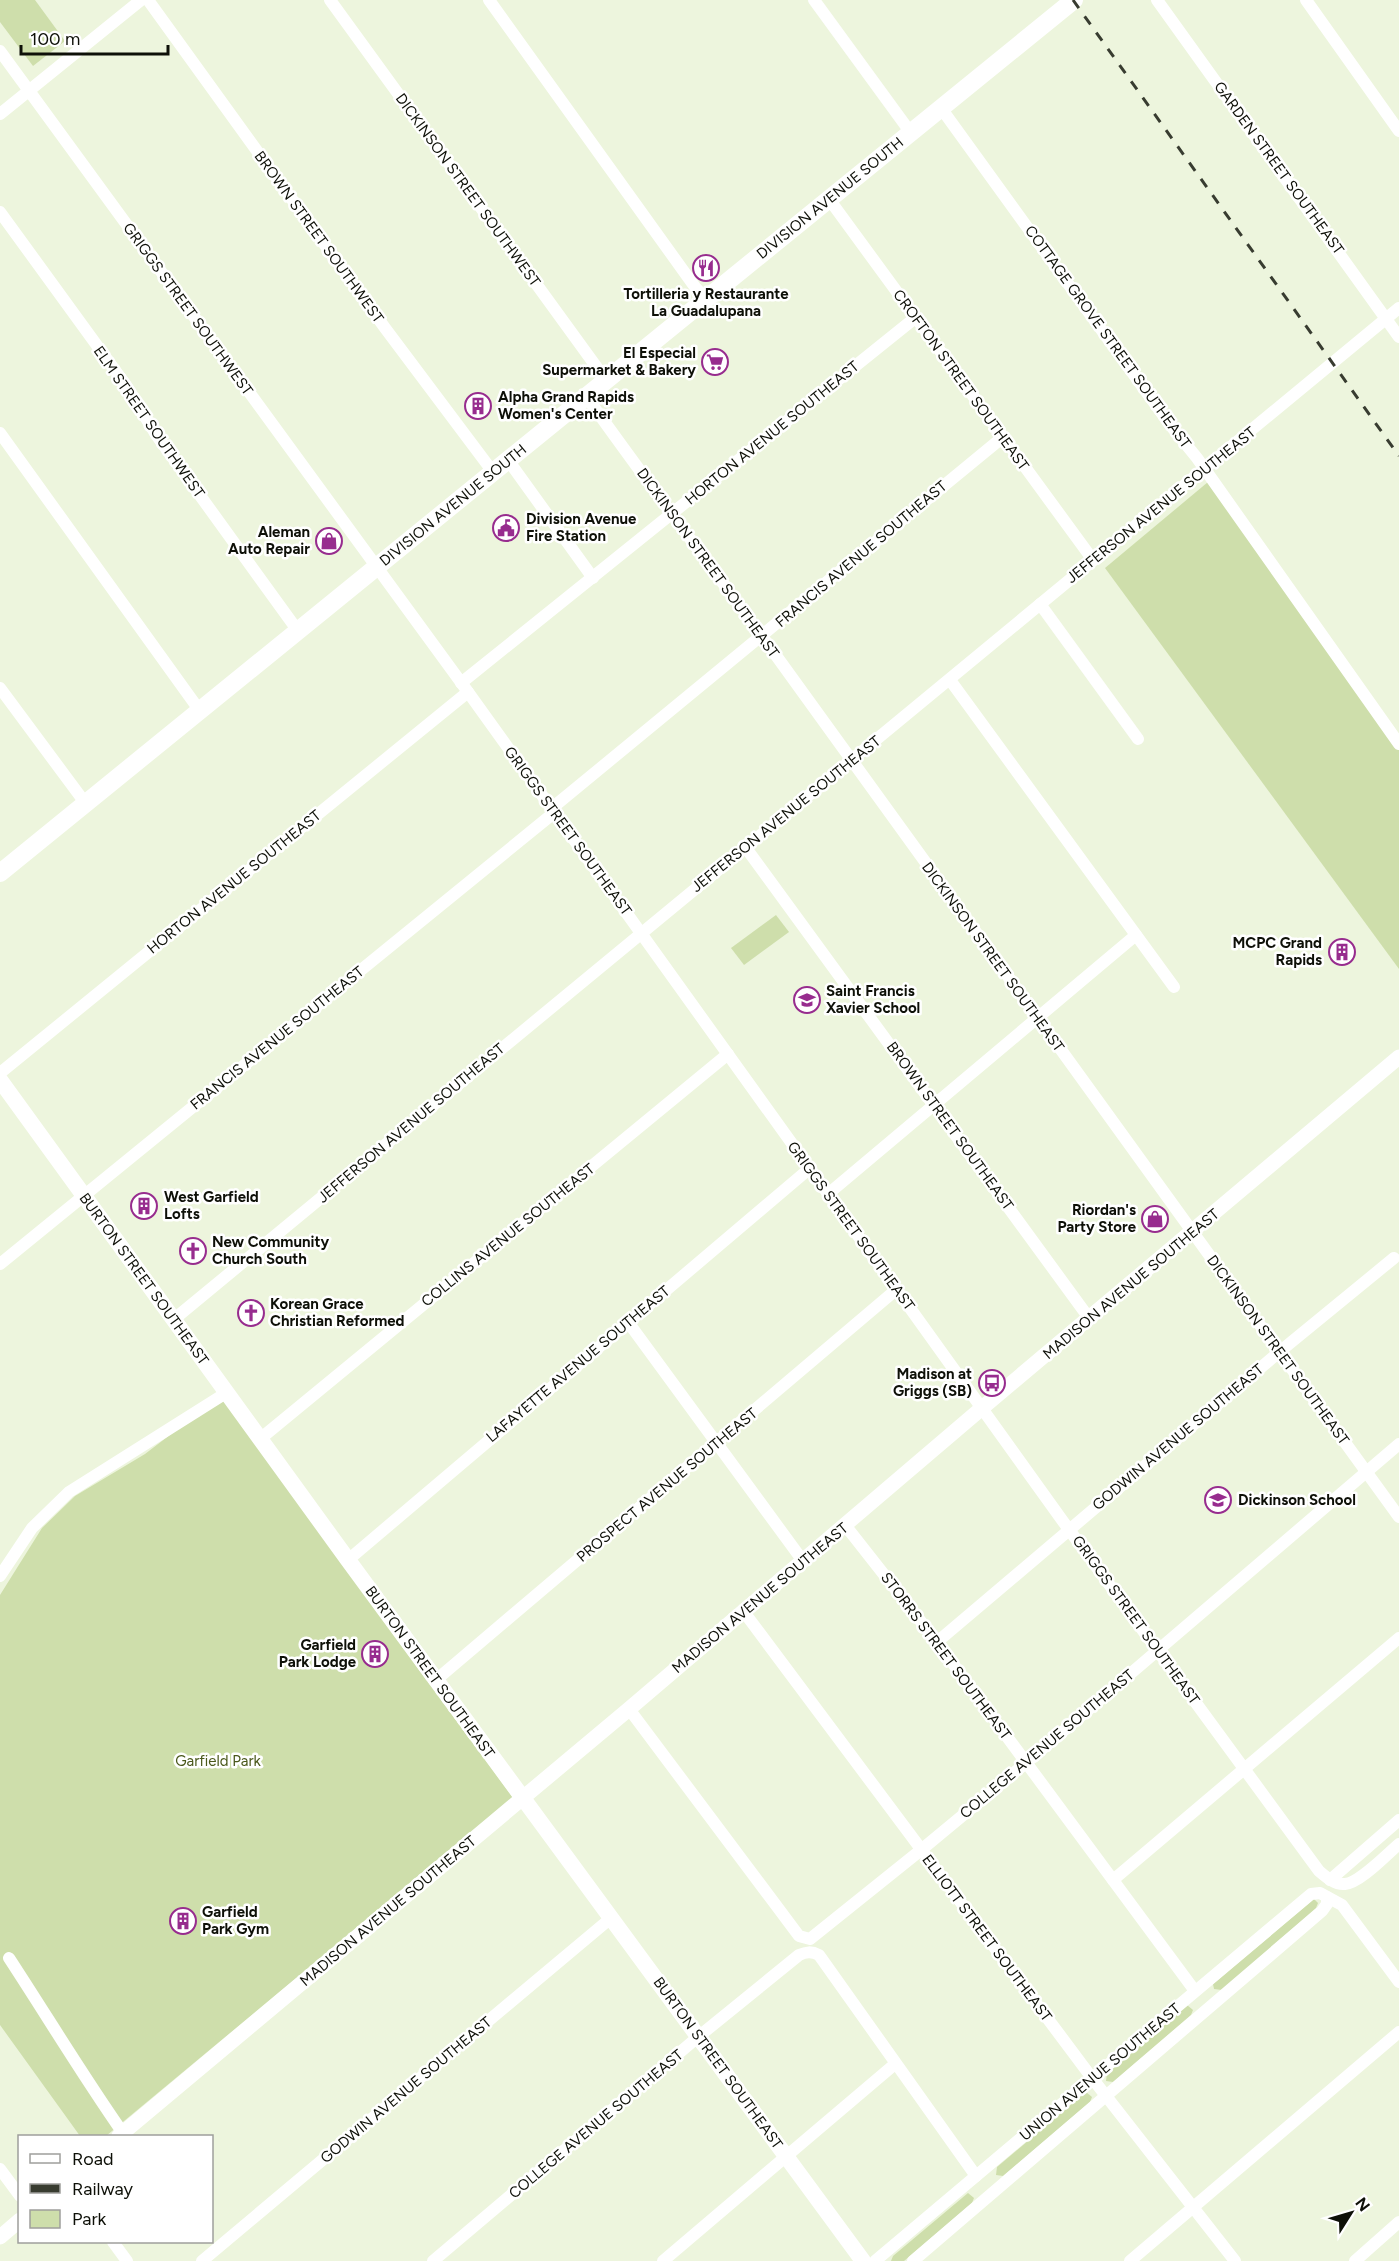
<svg xmlns="http://www.w3.org/2000/svg" width="1399" height="2261" font-family="Figtree,sans-serif">
<rect width="100%" height="100%" fill="#edf5dd"/>
<!-- green -->
<g fill="#cedeab">
<path d="M0,0h35l30,41 -32,25 -33,-44z"/>
<path d="M1208,482l191,267v220l-294,-401z"/>
<path d="M776,915l13,17 -45,33 -13,-17z"/>
<path d="M222,1395l291,403 -407,338h-26l-80,-111v-430l42,-67 33,-32 70,-42z"/>
<path d="M1314,1899l4,4 -2,5 -94,82 -8,-1 -1,-5z"/>
<path d="M1187,2005l6,5 -2,5 -78,67 -7,-1 1,-8z"/>
<path d="M1086,2092l6,5 -2,5 -87,74 -7,-1 1,-8z"/>
<path d="M968,2193l6,5 -2,5 -68,58h-13l2,-5z"/>
</g>
<g fill="none" stroke-linecap="round" stroke-linejoin="round">
<!-- minor -->
<g stroke="#fff" stroke-width="12">
<path d="M148,0l237,328 108,144"/>
<path d="M330,0l276,380"/>
<path d="M489,0l206,287 11,12"/>
<path d="M814,0l97,133"/>
<path d="M1157,0l242,337"/>
<path d="M1306,0l93,131"/>
<path d="M0,51l468,641 594,828 257,351c7,6 16,14 26,13 15,-1 42,-30 54,-40"/>
<path d="M941,108l230,318 26,32 202,286"/>
<path d="M0,114l141,-114"/>
<path d="M829,199l264,361"/>
<path d="M0,212l125,172 32,52 141,195"/>
<path d="M586,396c59,83 121,165 181,247 211,292 421,583 632,874"/>
<path d="M0,433l200,278"/>
<path d="M508,460l85,118"/>
<path d="M1040,604l98,135"/>
<path d="M950,680l224,307"/>
<path d="M461,683l454,-365"/>
<path d="M0,688l86,116"/>
<path d="M552,808l451,-371"/>
<path d="M746,848l343,470"/>
<path d="M0,1073l468,-381"/>
<path d="M828,1194l308,-259"/>
<path d="M0,1264l555,-452"/>
<path d="M173,1320l1226,-1012"/>
<path d="M628,1322l175,239"/>
<path d="M260,1439l468,-385"/>
<path d="M845,1525l92,117 258,349"/>
<path d="M348,1560l461,-391"/>
<path d="M0,1576l32,-48 37,-36 157,-99"/>
<path d="M744,1612l348,466 143,183"/>
<path d="M937,1642l341,-289 116,-95"/>
<path d="M436,1680l461,-391"/>
<path d="M629,1709l170,227 11,3 111,-89 105,-87 373,-319"/>
<path d="M1113,1880l286,-242"/>
<path d="M1330,1880l69,-60"/>
<path d="M9,1958c38,58 74,118 114,175"/>
<path d="M0,2169l20,27"/>
<path d="M113,2242l14,19"/>
<path d="M202,2261l409,-343"/>
<path d="M433,2261l265,-224 101,-82c7,-3 12,-4 20,0l157,221"/>
<path d="M663,2261l232,-197"/>
<path d="M875,2261l436,-367 9,-1 22,12 57,77"/>
<path d="M913,2261l409,-350 5,-7v-7"/>
<path d="M1130,2261l269,-229"/>
<path d="M1355,2261l44,-39"/>
</g>
<!-- tertiary -->
<g stroke="#fff" stroke-width="15">
<path d="M119,2136l510,-427 353,-301 417,-351"/>
<path d="M0,2237l20,-17"/>
</g>
<!-- secondary -->
<path stroke="#fff" stroke-width="16" d="M0,1080l348,480 515,701"/>
<!-- primary -->
<path stroke="#fff" stroke-width="18" d="M0,873l1074,-873"/>
<!-- rail -->
<path stroke="#383c30" stroke-width="3" stroke-dasharray="10 10" stroke-linecap="butt" d="M1073,0l326,456"/>
</g>
<!-- icons -->
<defs>
<symbol id="restaurant-ring" viewBox="-11 -11 22 22"><circle r="9.5" fill="#fff" stroke="#972c8e" stroke-width="1.5"/><path d="M-5-6h1v4h1v-4h1v4h1v-4h1v5L-1.5 .5V6h-2V.5L-5-1ZM5-6V6H3V1.5H1.5Q1.5-4 5-6Z" fill="#972c8e"/></symbol>
<symbol id="supermarket-ring" viewBox="-11 -11 22 22"><circle r="9.5" fill="#fff" stroke="#972c8e" stroke-width="1.5"/><path d="M-6-5.5h2.5l.6 2H6L4.5 2H-2.5L-4.4-4H-6ZM-1.5 3.2a1.3 1.3 0 1 0 .1 0ZM3 3.2a1.3 1.3 0 1 0 .1 0Z" fill="#972c8e"/></symbol>
<symbol id="building-ring" viewBox="-11 -11 22 22"><circle r="9.5" fill="#fff" stroke="#972c8e" stroke-width="1.5"/><path d="M-4-6H4V6H1V3H-1V6H-4ZM-2.5-4.3h1.7v1.8h-1.7ZM.8-4.3h1.7v1.8H.8ZM-2.5-1h1.7V.8h-1.7ZM.8-1h1.7V.8H.8Z" fill="#972c8e"/></symbol>
<symbol id="civic-ring" viewBox="-11 -11 22 22"><circle r="9.5" fill="#fff" stroke="#972c8e" stroke-width="1.5"/><path d="M-.6-6.5H3V-4.5H.6V-3L4-1V1h2V6H-6V1h2V-1L-.6-3ZM-1.2 2.5V6h2.4V2.5Z" fill="#972c8e"/></symbol>
<symbol id="shop-ring" viewBox="-11 -11 22 22"><circle r="9.5" fill="#fff" stroke="#972c8e" stroke-width="1.5"/><path d="M-5-2.5h2.3a2.7 3.5 0 0 1 5.4 0H5L5.5 6h-11ZM-1.5-2.5h3a1.5 2.3 0 0 0-3 0Z" fill="#972c8e"/></symbol>
<symbol id="school-ring" viewBox="-11 -11 22 22"><circle r="9.5" fill="#fff" stroke="#972c8e" stroke-width="1.5"/><path d="M0-5L7-2L0 1L-7-2ZM-4 1L0 2.5L4 1V4Q0 6-4 4Z" fill="#972c8e"/></symbol>
<symbol id="church-ring" viewBox="-11 -11 22 22"><circle r="9.5" fill="#fff" stroke="#972c8e" stroke-width="1.5"/><path d="M-1.2-6h2.4v3.5h3.3v2.4h-3.3V6h-2.4V-.1h-3.3v-2.4h3.3Z" fill="#972c8e"/></symbol>
<symbol id="bus-ring" viewBox="-11 -11 22 22"><circle r="9.5" fill="#fff" stroke="#972c8e" stroke-width="1.5"/><path d="M-5-6H5V4H4V6H2V4H-2V6H-4V4H-5ZM-3.5-4V0h7V-4ZM-3.5 1.2v1.5H-2V1.2ZM2 1.2v1.5H3.5V1.2Z" fill="#972c8e"/></symbol>
</defs>
<g fill-rule="evenodd">
<use href="#restaurant-ring" x="691" y="253" width="30" height="30"/>
<use href="#supermarket-ring" x="700" y="347" width="30" height="30"/>
<use href="#building-ring" x="463" y="391" width="30" height="30"/>
<use href="#civic-ring" x="491" y="513" width="30" height="30"/>
<use href="#shop-ring" x="314" y="526" width="30" height="30"/>
<use href="#building-ring" x="1327" y="937" width="30" height="30"/>
<use href="#school-ring" x="792" y="985" width="30" height="30"/>
<use href="#building-ring" x="129" y="1191" width="30" height="30"/>
<use href="#shop-ring" x="1140" y="1204" width="30" height="30"/>
<use href="#church-ring" x="178" y="1236" width="30" height="30"/>
<use href="#church-ring" x="236" y="1298" width="30" height="30"/>
<use href="#bus-ring" x="977" y="1368" width="30" height="30"/>
<use href="#school-ring" x="1203" y="1485" width="30" height="30"/>
<use href="#building-ring" x="360" y="1639" width="30" height="30"/>
<use href="#building-ring" x="168" y="1906" width="30" height="30"/>
</g>
<g text-anchor="middle" dominant-baseline="central" stroke-width="5" stroke-linejoin="round" paint-order="stroke">
<!-- street labels -->
<g font-size="15" fill="#0e1008" stroke="#fff">
<text transform="translate(1279 168) rotate(54)">GARDEN STREET SOUTHEAST</text>
<text transform="translate(468 190) rotate(54)">DICKINSON STREET SOUTHWEST</text>
<text transform="translate(830 198) rotate(-39)">DIVISION AVENUE SOUTH</text>
<text transform="translate(319 237) rotate(54)">BROWN STREET SOUTHWEST</text>
<text transform="translate(188 309) rotate(54)">GRIGGS STREET SOUTHWEST</text>
<text transform="translate(1108 337) rotate(54)">COTTAGE GROVE STREET SOUTHEAST</text>
<text transform="translate(961 380) rotate(54)">CROFTON STREET SOUTHEAST</text>
<text transform="translate(149 422) rotate(55)">ELM STREET SOUTHWEST</text>
<text transform="translate(772 433) rotate(-39)">HORTON AVENUE SOUTHEAST</text>
<text transform="translate(453 505) rotate(-39)">DIVISION AVENUE SOUTH</text>
<text transform="translate(1161 505) rotate(-39)">JEFFERSON AVENUE SOUTHEAST</text>
<text transform="translate(861 554) rotate(-40)">FRANCIS AVENUE SOUTHEAST</text>
<text transform="translate(708 563) rotate(54)">DICKINSON STREET SOUTHEAST</text>
<text transform="translate(786 814) rotate(-39)">JEFFERSON AVENUE SOUTHEAST</text>
<text transform="translate(568 831) rotate(54)">GRIGGS STREET SOUTHEAST</text>
<text transform="translate(234 882) rotate(-39)">HORTON AVENUE SOUTHEAST</text>
<text transform="translate(993 957) rotate(54)">DICKINSON STREET SOUTHEAST</text>
<text transform="translate(277 1038) rotate(-39)">FRANCIS AVENUE SOUTHEAST</text>
<text transform="translate(411 1123) rotate(-40)">JEFFERSON AVENUE SOUTHEAST</text>
<text transform="translate(950 1126) rotate(54)">BROWN STREET SOUTHEAST</text>
<text transform="translate(851 1226) rotate(54)">GRIGGS STREET SOUTHEAST</text>
<text transform="translate(508 1235) rotate(-39)">COLLINS AVENUE SOUTHEAST</text>
<text transform="translate(144 1279) rotate(54)">BURTON STREET SOUTHEAST</text>
<text transform="translate(1131 1284) rotate(-40)">MADISON AVENUE SOUTHEAST</text>
<text transform="translate(1278 1350) rotate(54)">DICKINSON STREET SOUTHEAST</text>
<text transform="translate(578 1364) rotate(-40)">LAFAYETTE AVENUE SOUTHEAST</text>
<text transform="translate(1178 1437) rotate(-40)">GODWIN AVENUE SOUTHEAST</text>
<text transform="translate(667 1485) rotate(-40)">PROSPECT AVENUE SOUTHEAST</text>
<text transform="translate(760 1598) rotate(-40)">MADISON AVENUE SOUTHEAST</text>
<text transform="translate(1136 1620) rotate(54)">GRIGGS STREET SOUTHEAST</text>
<text transform="translate(946 1656) rotate(53)">STORRS STREET SOUTHEAST</text>
<text transform="translate(430 1672) rotate(54)">BURTON STREET SOUTHEAST</text>
<text transform="translate(1047 1744) rotate(-40)">COLLEGE AVENUE SOUTHEAST</text>
<text transform="translate(388 1911) rotate(-40)">MADISON AVENUE SOUTHEAST</text>
<text transform="translate(987 1938) rotate(53)">ELLIOTT STREET SOUTHEAST</text>
<text transform="translate(718 2063) rotate(54)">BURTON STREET SOUTHEAST</text>
<text transform="translate(1100 2072) rotate(-40)">UNION AVENUE SOUTHEAST</text>
<text transform="translate(406 2090) rotate(-40)">GODWIN AVENUE SOUTHEAST</text>
<text transform="translate(596 2124) rotate(-40)">COLLEGE AVENUE SOUTHEAST</text>
</g>
<!-- poi labels -->
<g font-size="15" font-weight="bold" fill="#0e1008" stroke="#fff" text-anchor="start">
<text x="706" y="294" text-anchor="middle">Tortilleria y Restaurante<tspan x="706" dy="17">La Guadalupana</tspan></text>
<text x="696" y="353" text-anchor="end">El Especial<tspan x="696" dy="17">Supermarket &amp; Bakery</tspan></text>
<text x="498" y="397">Alpha Grand Rapids<tspan x="498" dy="17">Women's Center</tspan></text>
<text x="526" y="519">Division Avenue<tspan x="526" dy="17">Fire Station</tspan></text>
<text x="310" y="532" text-anchor="end">Aleman<tspan x="310" dy="17">Auto Repair</tspan></text>
<text x="1322" y="943" text-anchor="end">MCPC Grand<tspan x="1322" dy="17">Rapids</tspan></text>
<text x="826" y="991">Saint Francis<tspan x="826" dy="17">Xavier School</tspan></text>
<text x="164" y="1197">West Garfield<tspan x="164" dy="17">Lofts</tspan></text>
<text x="1136" y="1210" text-anchor="end">Riordan's<tspan x="1136" dy="17">Party Store</tspan></text>
<text x="212" y="1242">New Community<tspan x="212" dy="17">Church South</tspan></text>
<text x="270" y="1304">Korean Grace<tspan x="270" dy="17">Christian Reformed</tspan></text>
<text x="972" y="1374" text-anchor="end">Madison at<tspan x="972" dy="17">Griggs (SB)</tspan></text>
<text x="1238" y="1500">Dickinson School</text>
<text x="356" y="1645" text-anchor="end">Garfield<tspan x="356" dy="17">Park Lodge</tspan></text>
<text x="202" y="1912">Garfield<tspan x="202" dy="17">Park Gym</tspan></text>
</g>
<!-- park labels -->
<g font-size="15" fill="#4a581b" stroke="#fff">
<text x="218" y="1761">Garfield Park</text>
</g>
</g>
<!-- legend -->
<rect x="18" y="2135" width="195" height="108" fill="#ffffff" stroke="#9f9f9c" stroke-width="1.5"/>
<rect x="30" y="2154" width="30" height="9" fill="#ffffff" stroke="#9f9f9c" stroke-width="1.5"/>
<text x="72" y="2165" font-size="18" fill="#0e1008">Road</text>
<rect x="30" y="2184" width="30" height="9" fill="#383c30" stroke="#9f9f9c" stroke-width="1.5"/>
<text x="72" y="2195" font-size="18" fill="#0e1008">Railway</text>
<rect x="30" y="2210" width="30" height="18" fill="#cedeab" stroke="#9f9f9c" stroke-width="1.5"/>
<text x="72" y="2225" font-size="18" fill="#0e1008">Park</text>
<!-- north arrow -->
<g transform="translate(1351 2213) rotate(53)" stroke="#ffffff" stroke-width="4.5" paint-order="stroke">
<path d="M0-4.5L10 22L0 15L-10 22Z" fill="#0e1008"/>
<text y="-9" font-size="16" font-weight="bold" text-anchor="middle" fill="#0e1008">N</text>
</g>
<!-- scale -->
<path d="M21 45v9h147v-9" fill="none" stroke="#0e1008" stroke-width="3"/>
<text x="30" y="45" font-size="18" fill="#0e1008" stroke="#ffffff" stroke-width="4.5" paint-order="stroke">100 m</text>
</svg>
